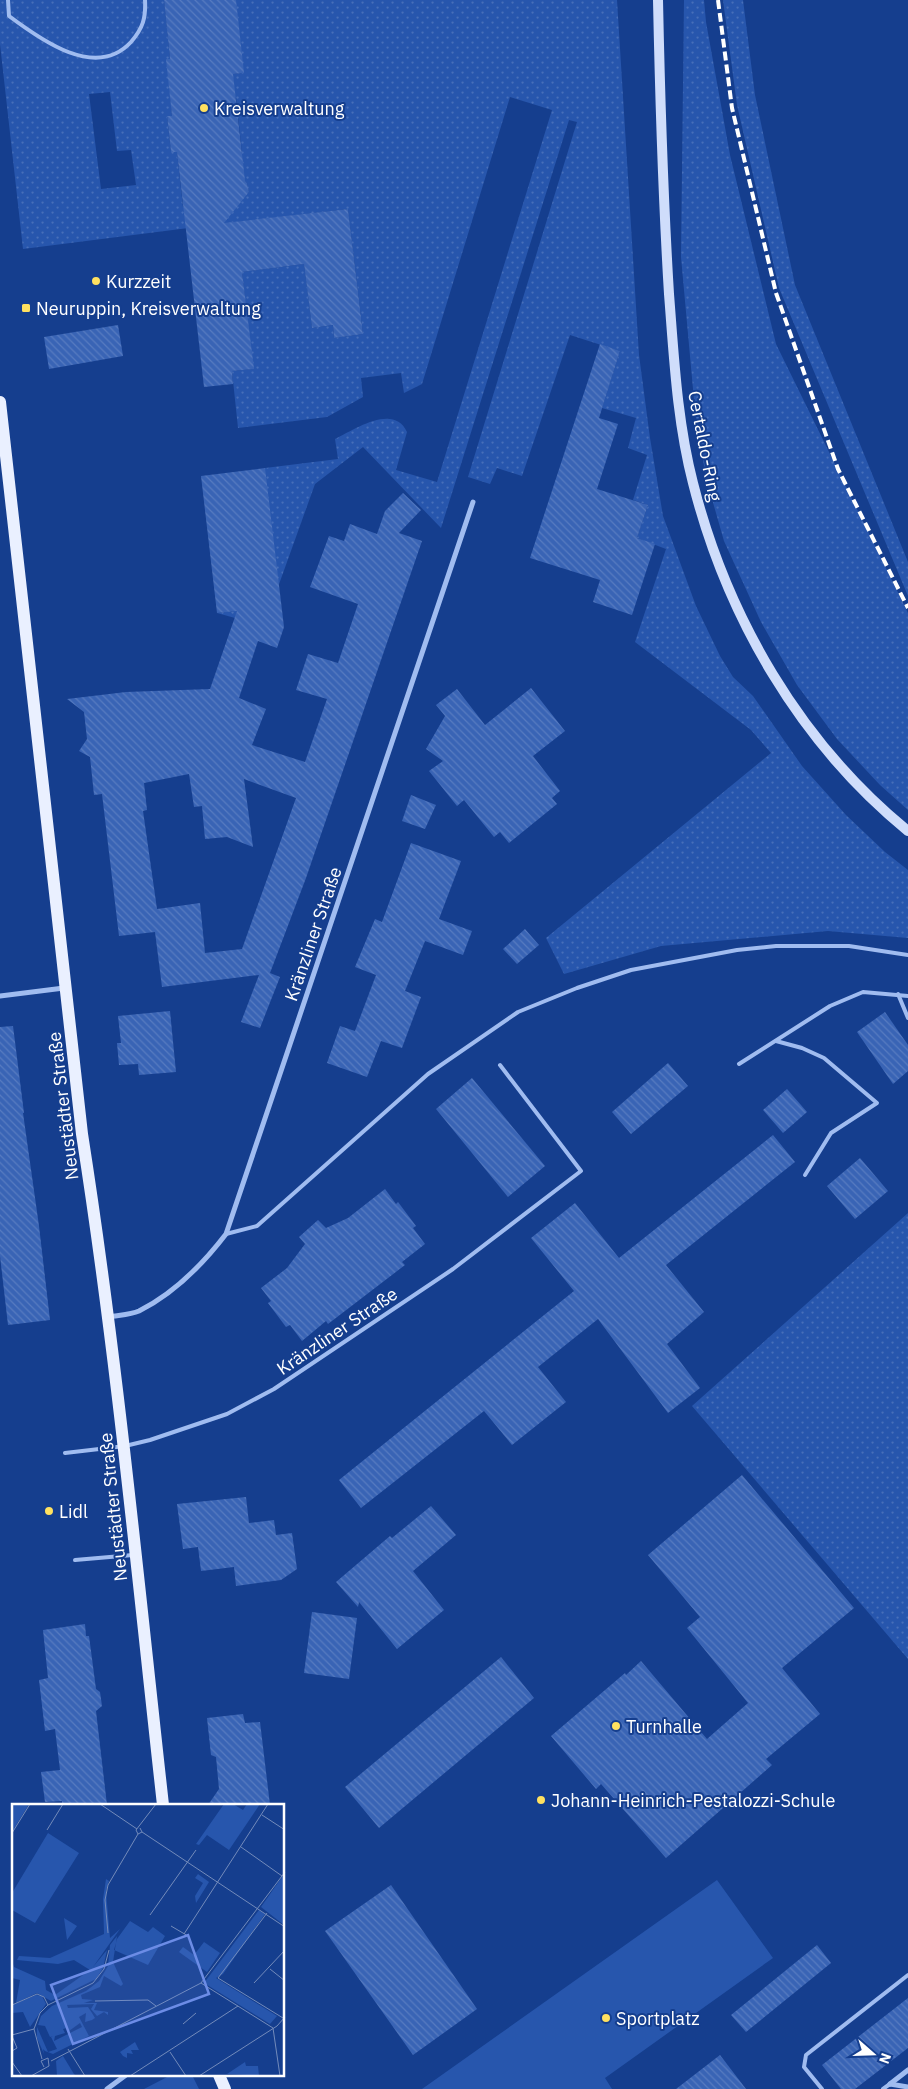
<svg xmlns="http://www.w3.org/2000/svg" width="908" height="2089" font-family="'IBM Plex Sans',sans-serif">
<defs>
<pattern id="grass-dots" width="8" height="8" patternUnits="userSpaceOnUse" patternTransform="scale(1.25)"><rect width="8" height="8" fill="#2756ad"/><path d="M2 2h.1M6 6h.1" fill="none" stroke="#476fb9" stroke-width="1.8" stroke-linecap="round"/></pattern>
<pattern id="building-back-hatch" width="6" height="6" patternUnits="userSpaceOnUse" patternTransform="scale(1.25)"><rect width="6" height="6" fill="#3964b5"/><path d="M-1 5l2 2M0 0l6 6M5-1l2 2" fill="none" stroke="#577bc0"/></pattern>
</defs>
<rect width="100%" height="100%" fill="#153e8e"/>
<!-- grass -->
<g fill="url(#grass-dots)" fill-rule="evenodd">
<path d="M0,0h164l6,59h-3l5,57 -5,1 4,35h6l6,55 26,-3 3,21 -189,24 -23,-205zM110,92l7,59 14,-1 5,35 -35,4 -12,-95z"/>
<path d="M234,0h383l22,355 11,83 13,78 33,90 24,50 13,21 20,19 49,70 44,49 39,37 23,18v68l-80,-7 -167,15 -97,28 -18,-36 225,-185 -20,-23 -116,-88 31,-93 -29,-11 11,-33 -15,-5 14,-45 -19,-7 8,-30 -34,-10 18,-57 -50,-16 -48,141 -25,-8 -7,16 -22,-7 109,-355 -8,-2 -128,408 -78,-81 -48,37 -51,142 -47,-13 44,-5 4,-140 73,-9 -3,-20c20,-10 59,-36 72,-7l-11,38 41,12 115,-372 -42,-13 -88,287 -18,9 -3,-20 -40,5 2,19 -36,20 -89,11 -6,-57 21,-2 -11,-97 62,-8 8,64 21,-3 1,13 29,-4 -15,-125 -127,15 28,-32 -2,-9 -7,-6 2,-24 -6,-55 -30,-21 37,-4z"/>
<path d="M684,0h20l2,22 24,133 46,189 132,269v197l-28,-25 -43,-46 -40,-54 -36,-63 -37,-81 -18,-63 -11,-67 -14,-154z"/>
<path d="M723,0h20l12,95 40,190 113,277v34l-129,-308 -42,-183z"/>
<path d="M908,1213v446l-216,-253z"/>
</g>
<!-- park -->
<g fill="#2756ad">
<path d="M717,1880l56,78 -168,120 7,11h-190z"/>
<path d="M171,2075h21l7,14h-55z"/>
</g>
<!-- building -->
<g fill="url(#building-back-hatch)" fill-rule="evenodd">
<path d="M164,0h72l8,73 -11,1 12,107 2,2 2,9 -25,31 124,-14 15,125 -29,4 -1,-13 -21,3 -8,-64 -62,8 12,97 -22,2 1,13 -29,3 -27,-235h-6l-4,-36h5l-6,-57h4z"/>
<path d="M118,325l5,31 -74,13 -5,-32z"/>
<path d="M600,344l20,7 -21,67 19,6 -21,65 51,16 -11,33 18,6 -23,71 -39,-13 7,-22 -70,-22z"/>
<path d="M265,468l19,159 -7,21 -19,-7 -19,57 27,11 -14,36 53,17 22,-63 -31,-9 12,-36 30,9 20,-59 -48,-17 19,-51 15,5 6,-17 27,10 8,-23 18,-18 18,17 -22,23 23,8 -116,337 -36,95 10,4 -20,51 -19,-6 18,-47 -97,12 -7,-55 -36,4 -17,-142 -8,1 -4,-38 -11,-6 8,-12 -3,-27 -17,-13 59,-7 84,-3 27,-78 -20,2 -16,-137zM189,774l5,33 8,-1 3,33 22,-2 26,10 -9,-68 52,19 -54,151 -37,4 -5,-50 -43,6 -14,-98 4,-1 -3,-27z"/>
<path d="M531,688l34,43 -32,25 27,35 -8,7 5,6 -48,39 -9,-11 -6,5 -30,-37 -7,6 -28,-35 14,-10 -17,-12 19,-33 -9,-11 21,-16 28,36z"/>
<path d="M411,795l25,10 -11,24 -23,-8z"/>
<path d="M411,843l50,18 -22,58 33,12 -9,24 -38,-14 -20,50 16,6 -19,51 -21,-7 -14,36 -40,-14 13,-37 15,5 21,-56 -21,-8 20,-48 7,3z"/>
<path d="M525,929l14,16 -22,19 -14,-15z"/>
<path d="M170,1011l6,61 -37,3 -1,-11 -19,1 -2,-22h4l-3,-27z"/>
<path d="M885,1012l23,33v26l-15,13 -36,-52z"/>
<path d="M13,1026l11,87h-1l16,113 11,94 -42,5 -8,-69v-229z"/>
<path d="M668,1063l20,23 -57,48 -19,-22z"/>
<path d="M472,1078l73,88 -37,31 -72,-88z"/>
<path d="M787,1089l20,23 -24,21 -20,-23z"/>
<path d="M773,1135l22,27 -129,103 38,47 -37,32 33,44 -32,25 -70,-94 -60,48 28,35 -54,43 -28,-34 -123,97 -22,-28 235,-189 -43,-53 44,-35 44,55z"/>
<path d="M860,1158l28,33 -33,28 -28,-33z"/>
<path d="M385,1189l11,15 2,-2 18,24 -3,2 12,16 -23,18 3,3 -77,59 -2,-3 -24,20 -12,-16 -4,2 -18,-24 3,-2 -10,-13 26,-20 18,-24 -6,-7 19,-17 8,8 22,-10z"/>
<path d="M742,1475l112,133 -72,60 38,46 -54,45 6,6 -106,93 -65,-74 -5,5 -45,-53 74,-63 1,2 15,-14 66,78 41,-36 -61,-75 13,-11 -52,-62z"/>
<path d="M246,1497l3,26 25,-3 2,15 16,-2 5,36 -16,11 -45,6 -2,-19 -33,4 -3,-24 -15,2 -6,-45z"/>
<path d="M431,1506l25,29 -43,36 31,39 -47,39 -38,-47 -1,5 -22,-25 54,-46 2,2z"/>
<path d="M312,1612l45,6 -8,61 -45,-6z"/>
<path d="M85,1624l1,12h3l7,53 4,3 2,14 -6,5 11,94h-45v-4l-17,1 -4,-30 19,-2 -5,-41 -10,2 -6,-51 9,-2 -5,-48z"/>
<path d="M501,1657l33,41 -155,130 -34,-41z"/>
<path d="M243,1714l2,9 15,-1 10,83h-62l11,-16 -3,-32 -5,-2 -4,-37z"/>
<path d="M391,1885l86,124 -64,46 -88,-124z"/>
<path d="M817,1945l14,18 -85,69 -15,-17z"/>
<path d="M908,1998v50l-53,41h-14l-19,-24z"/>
<path d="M720,2055l26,34h-70z"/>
</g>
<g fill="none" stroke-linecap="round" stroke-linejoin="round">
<!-- lane -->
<g stroke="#a0bcf0" stroke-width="4">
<path d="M8,0l1,16c32,24 87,64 122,26 12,-14 15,-24 14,-42"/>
<path d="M898,994l10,24"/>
<path d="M776,1041l26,7 22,10 53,45 -46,30 -26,42"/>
<path d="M739,1064l91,-58 33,-14 45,4"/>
<path d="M226,1234l31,-8 171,-152 90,-62 59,-24 54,-18 106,-20 39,-4h73l59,9"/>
<path d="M65,1453l60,-7 25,-6 77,-26 47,-25 179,-120 128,-98 -81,-106"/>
<path d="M75,1560l58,-5"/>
<path d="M822,2089l-18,-22 2,-12 102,-80"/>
<path d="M883,2089l7,-5"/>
</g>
<!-- street -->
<g stroke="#a0bcf0" stroke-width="5">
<path d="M0,996l64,-8"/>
<path d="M108,1317c10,-2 22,-2 31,-6 34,-17 64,-47 87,-77l247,-732"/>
<path d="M890,2084l18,-14"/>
<path d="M890,2084l18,3"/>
<path d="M107,2089l19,-14"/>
</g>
<!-- secondary -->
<path stroke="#cfddfb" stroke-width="10" d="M658,0c2,98 5,196 11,294 5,63 8,127 24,189 34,134 107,260 215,348"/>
<!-- primary -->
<g stroke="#eaf0ff" stroke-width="12">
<path d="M0,402l82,732c35,223 56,447 81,671"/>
<path d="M219,2075l6,14"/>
</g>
<!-- rail -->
<path stroke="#fff" stroke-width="4" stroke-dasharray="9 4" stroke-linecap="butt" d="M718,0l14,108 44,185 62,176 70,139"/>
</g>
<!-- markers -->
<g fill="#ffe160" stroke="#153e8e" stroke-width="2">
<circle cx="204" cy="108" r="5"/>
<circle cx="96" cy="281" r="5"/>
<rect x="21" y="303" width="10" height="10" rx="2.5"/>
<circle cx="49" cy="1511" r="5"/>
<circle cx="616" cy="1726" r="5"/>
<circle cx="541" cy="1800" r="5"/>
<circle cx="606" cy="2018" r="5"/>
</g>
<g text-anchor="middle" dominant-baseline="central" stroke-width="4" stroke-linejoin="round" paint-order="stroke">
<!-- poi labels -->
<g font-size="18" fill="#fff" stroke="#153e8e" text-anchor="start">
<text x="214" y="108">Kreisverwaltung</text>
<text x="106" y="281">Kurzzeit</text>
<text x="36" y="308">Neuruppin, Kreisverwaltung</text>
<text x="59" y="1511">Lidl</text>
<text x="626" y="1726">Turnhalle</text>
<text x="551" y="1800">Johann-Heinrich-Pestalozzi-Schule</text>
<text x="616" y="2018">Sportplatz</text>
</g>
<!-- street labels -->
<g font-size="18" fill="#fff" stroke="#153e8e">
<text transform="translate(705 446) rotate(79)">Certaldo-Ring</text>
<text transform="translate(313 934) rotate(-71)">Kränzliner Straße</text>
<text transform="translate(63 1106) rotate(-97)">Neustädter Straße</text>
<text transform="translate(337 1331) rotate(-34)">Kränzliner Straße</text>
<text transform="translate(113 1507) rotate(-96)">Neustädter Straße</text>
</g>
</g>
<!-- overview -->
<g transform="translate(12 1804)">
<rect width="272" height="272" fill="#153e8e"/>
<path d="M0,0h17l-17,28zM212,0h9l10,6 4,-6h13l-31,46 -22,-15 -8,10 -3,-1zM36,29l31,20 -44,70 -23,-13v-17zM186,70l11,8 -13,21 -1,-7 8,-13 -8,-5zM94,75l3,2 -3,10 4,47 10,-9 -27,38 14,-17 -4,18 -7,11 -45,22 -14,-8 -21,10 4,-23 -8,-2 1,-14 1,3 31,14 1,9 9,5 35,-25 -16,-10 -16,4 -41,-4 2,-4 31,2 54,-24 -1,-35zM52,114l13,8 -10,14zM118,117l18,11 5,-5 12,9 -17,29 -34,-15 3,-11zM105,132l-4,26 10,22 -2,2 -17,-10 -4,11 -19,8 1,4 11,1 -9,3h13l-3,7 14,2v3l-4,-3 -7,4 -6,-7 3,-5 -27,1 1,3 20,-1 4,6 3,5 -3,2 -7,2 1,-9 -7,4 10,19 -36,18 -8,-3 -2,-2 1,5 -7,-16v-11l11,25 9,-3 -6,-12 2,-1 -3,1 -5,-11 -7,-1 3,-9 11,-10 34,-15 13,-10 9,-15 2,-21zM68,219l2,4 -28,14 1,-5 10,-3 -2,-4 4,-1 2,3zM24,191l6,1 4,8 -16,23 -7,-15 -11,1v-8zM51,252l11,18 2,2h-19l-1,-15z" fill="#2756ad" fill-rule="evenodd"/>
<path d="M272,70v51l-23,-18zM247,106l6,4 -42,60 -7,4 61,38 -7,8 -66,-41zM192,138l16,11 -13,19 -28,-20 4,-5 11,8zM123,238l4,8h-8l2,4 -6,-1v5l-4,-2 -3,-4zM233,258l1,4h12l1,10h6l-38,-2z" fill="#2756ad"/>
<path fill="none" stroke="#738bbb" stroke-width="1" d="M88,0l37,25M250,11l23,15M128,24l2,4 -4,2 -2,-4 20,-26M35,26l16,-26M130,28l143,95M0,29l18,-29M229,43l41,29M255,109l-49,65 65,40M138,111l46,-65M159,122l17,10M96,129l-3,-33 3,-15 30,-51M172,130l84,-130M258,165l15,12M189,179l72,45M242,179l31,-33M83,197l53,-1 8,6M0,201l25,-11 7,3 4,8M171,220l13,-11M261,224l7,48M0,231l22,-6M0,232l5,12 -5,3M56,245l17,27M158,248l16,24M30,255l-8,-30 6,-16 8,-8 45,-22 11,-14 5,-19M39,257l150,-78 84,-111M0,258l10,14M19,272l18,-10 -1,-8 -7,3 3,6M118,272l108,-70M187,272l78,-50 8,-9"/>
<path fill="#6c8ce6" fill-opacity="0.15" stroke="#6c8ce6" stroke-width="2.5" d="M176,131l21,59 -136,50 -22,-59z"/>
<rect width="272" height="272" fill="none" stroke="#fff" stroke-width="2.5"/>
</g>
<!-- north arrow -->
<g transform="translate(873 2054) rotate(110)" stroke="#153e8e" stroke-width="4" paint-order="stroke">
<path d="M0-4L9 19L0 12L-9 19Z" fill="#ffffff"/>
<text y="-8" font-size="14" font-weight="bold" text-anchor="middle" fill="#ffffff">N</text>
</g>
</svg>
